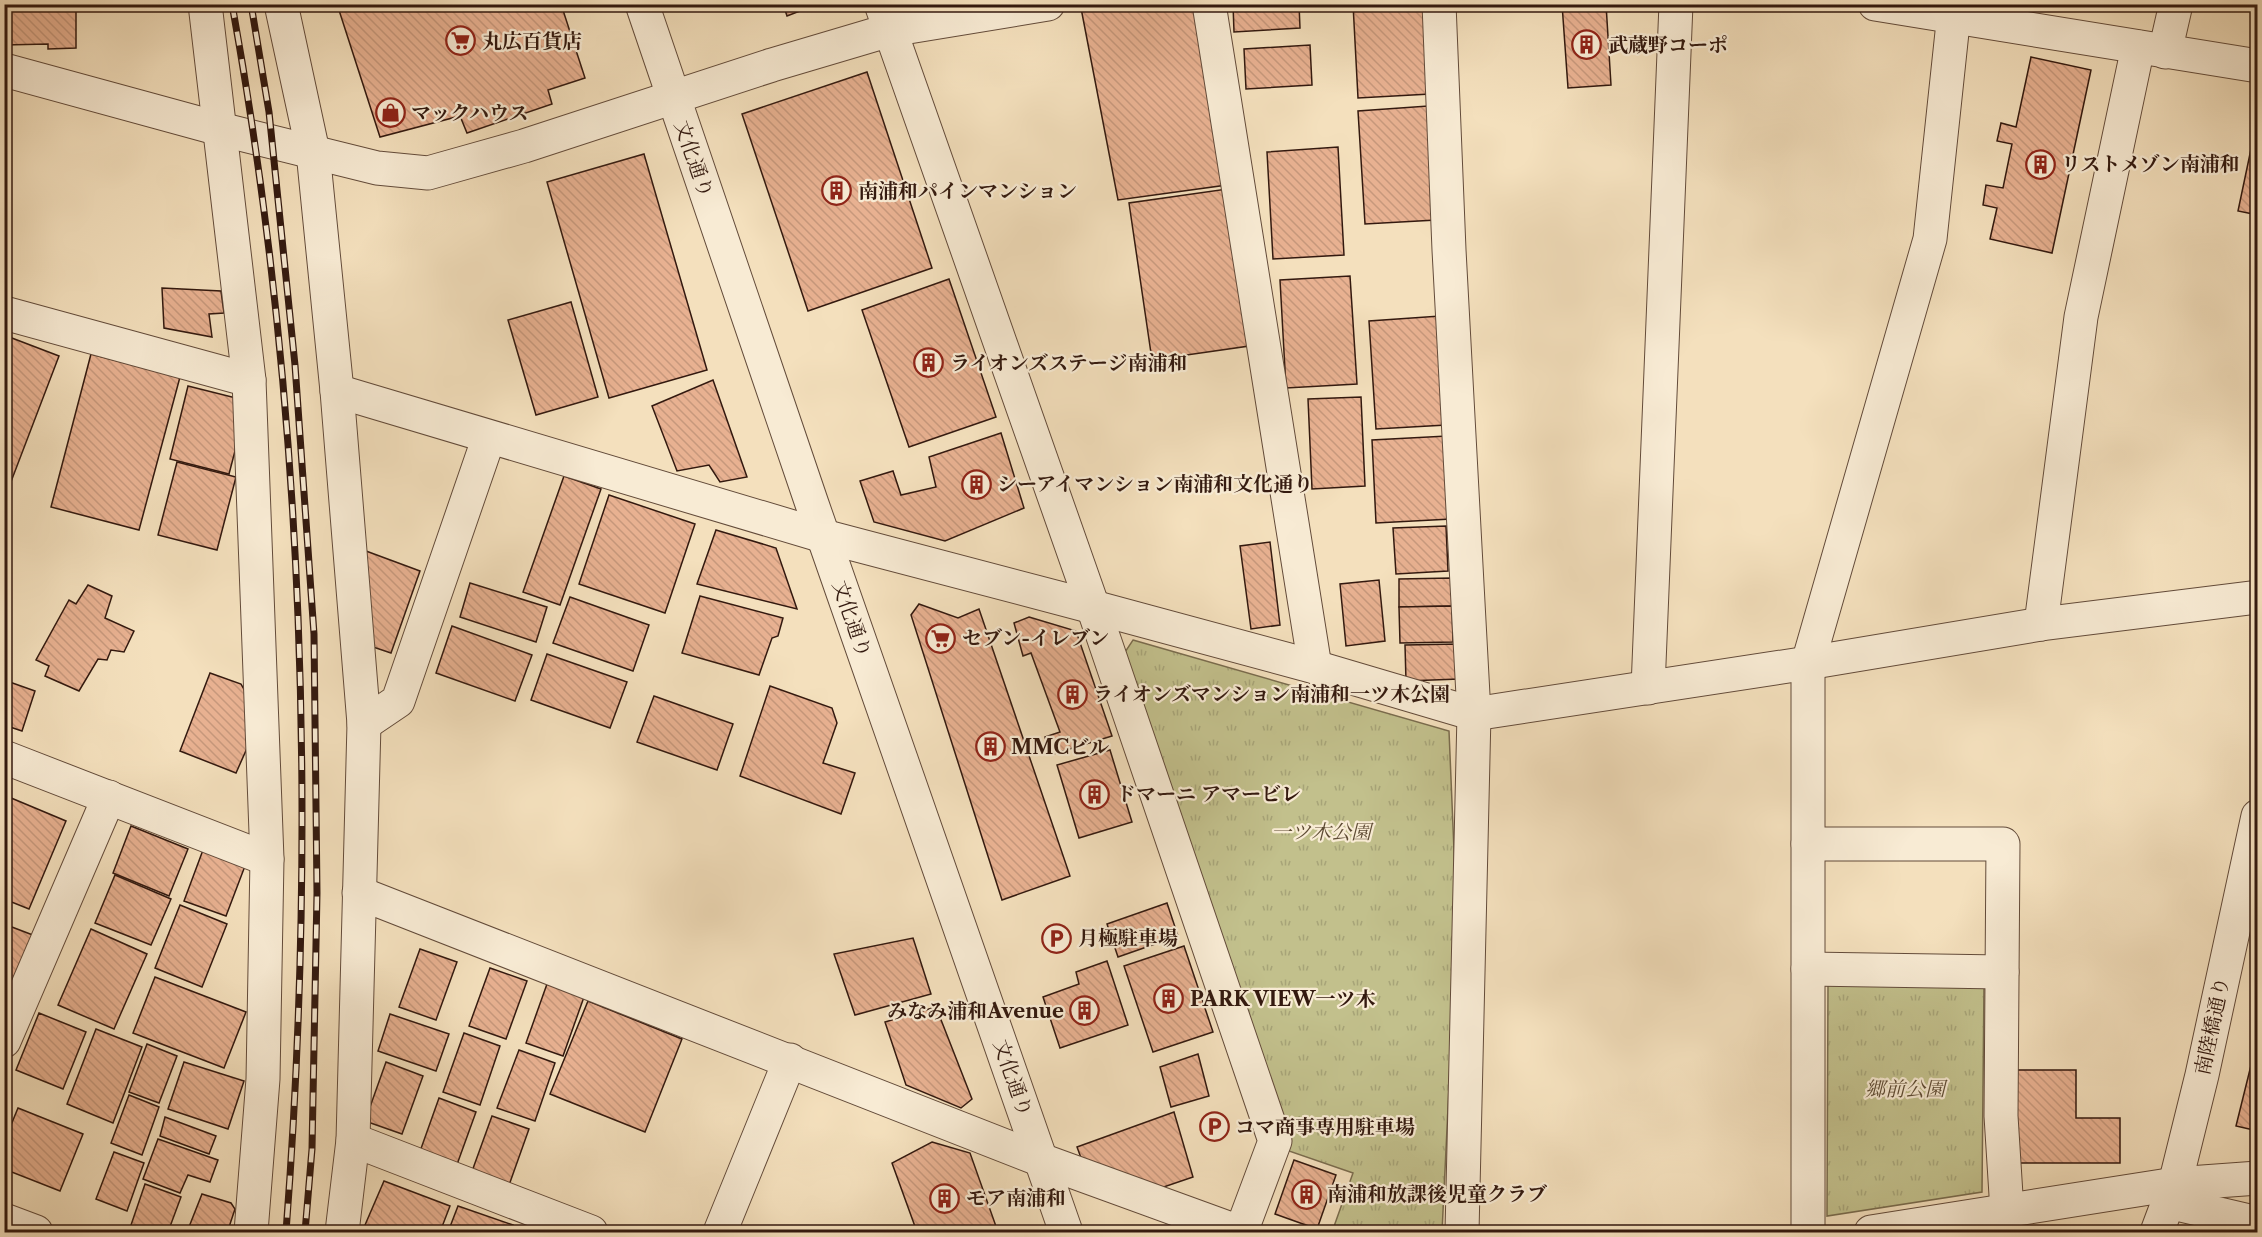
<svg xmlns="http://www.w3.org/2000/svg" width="2262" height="1237" font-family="'Libre Caslon Text','Noto Serif JP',serif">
<defs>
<pattern id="grass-tufts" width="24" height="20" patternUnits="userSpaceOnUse" patternTransform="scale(1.5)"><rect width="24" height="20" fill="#c2c08c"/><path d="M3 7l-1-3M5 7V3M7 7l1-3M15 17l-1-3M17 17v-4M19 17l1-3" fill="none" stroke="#a7a478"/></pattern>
<pattern id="building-back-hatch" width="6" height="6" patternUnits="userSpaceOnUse" patternTransform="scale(1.5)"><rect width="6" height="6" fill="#e8b191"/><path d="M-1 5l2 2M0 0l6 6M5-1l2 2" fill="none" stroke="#c7987c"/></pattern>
</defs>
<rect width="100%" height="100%" fill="#f4e0bd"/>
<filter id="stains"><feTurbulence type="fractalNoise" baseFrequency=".00333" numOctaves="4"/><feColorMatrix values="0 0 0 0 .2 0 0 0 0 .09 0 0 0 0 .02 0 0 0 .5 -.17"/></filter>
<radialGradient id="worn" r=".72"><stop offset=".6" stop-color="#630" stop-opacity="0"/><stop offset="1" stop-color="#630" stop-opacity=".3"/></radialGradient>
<!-- grass -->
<g fill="url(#grass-tufts)" stroke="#7a6c4e" stroke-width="1.5">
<path d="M1133,640l316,91 8,191 -15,310h-110l21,-59 -67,-23 -161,-498z"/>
<path d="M1828,985h156l-2,207 -155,24z"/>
</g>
<!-- building -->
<g fill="url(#building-back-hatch)" stroke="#33190f" stroke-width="1.5">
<path d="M4,4h72v44l-28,1v-5l-44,1z"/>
<path d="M337,4h224l24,74 -37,12 4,14 -85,29 -7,-17 -80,21z"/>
<path d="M783,4h35l-31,12z"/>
<path d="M1105,4h97l32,180 -116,16 -37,-192z"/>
<path d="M1233,4h66l1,24 -66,4z"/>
<path d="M1353,4h73l4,90 -72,4z"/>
<path d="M1562,4h44l5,81 -43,3z"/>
<path d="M1310,45l2,40 -66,4 -2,-40z"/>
<path d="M2031,57l60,13 -39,183 -62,-14 7,-31 -14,-3 3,-20 17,3 9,-44 -15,-3 4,-18 15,4z"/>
<path d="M867,72l65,196 -124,43 -66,-197z"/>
<path d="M1428,106l8,114 -71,4 -7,-113z"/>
<path d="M1338,147l6,108 -71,4 -6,-107z"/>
<path d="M2251,149l7,2v64l-20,-4z"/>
<path d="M644,154l63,216 -98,28 -62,-216z"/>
<path d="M1227,189l22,157 -97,14 -23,-157z"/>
<path d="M1350,276l7,108 -71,4 -6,-108z"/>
<path d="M949,279l47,138 -87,30 -47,-137z"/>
<path d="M162,288l59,3 3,22 -15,1 3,23 -48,-9z"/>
<path d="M571,302l27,95 -62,18 -28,-95z"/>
<path d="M1440,316l6,109 -70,4 -7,-108z"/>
<path d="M4,335l55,21 -55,144z"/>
<path d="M91,354l89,23 -41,153 -88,-23z"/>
<path d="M713,380l34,97 -27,5 -11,-17 -32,6 -25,-65z"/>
<path d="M188,386l60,15 -19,73 -59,-15z"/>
<path d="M1361,397l4,89 -53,3 -4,-90z"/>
<path d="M1001,433l23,75 -79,33 -71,-19 -14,-41 33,-10 8,24 35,-8 -7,-30z"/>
<path d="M1447,436l4,83 -75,4 -4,-83z"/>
<path d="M177,462l59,15 -19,73 -59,-15z"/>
<path d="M564,476l37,13 -41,116 -37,-13z"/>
<path d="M609,495l86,29 -30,89 -86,-29z"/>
<path d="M1446,526l2,45 -52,3 -3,-46z"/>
<path d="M716,530l60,18 21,61 -100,-25z"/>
<path d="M1270,542l10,83 -29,4 -11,-83z"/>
<path d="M366,551l54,20 -29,82 -21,-7z"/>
<path d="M1452,578v28l-53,1v-28z"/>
<path d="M1379,580l6,61 -39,5 -6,-62z"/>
<path d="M470,583l77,24 -11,35 -76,-25z"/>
<path d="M88,585l24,11 -7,22 29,13 -10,21 -13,-2 -4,10 -9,-1 -19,32 -34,-15 4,-10 -13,-6 33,-60 7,4z"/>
<path d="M700,596l83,22 -5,18 -6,2 -13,37 -77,-22z"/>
<path d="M570,597l79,28 -16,46 -80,-28z"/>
<path d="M919,604l39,14 21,-9 91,267 -68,24 -91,-285z"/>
<path d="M1452,606l1,36 -53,1 -1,-36z"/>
<path d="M1029,617l47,14 36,105 -62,19 -5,-18 15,-5 -29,-79 -8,3 -9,-33z"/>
<path d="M452,626l80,29 -17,46 -79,-28z"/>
<path d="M1458,644l1,35 -53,2 -1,-36z"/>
<path d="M547,654l80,28 -17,46 -79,-28z"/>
<path d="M210,673l31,11 7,12v50l-12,27 -56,-22z"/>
<path d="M4,680l31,11 -13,40 -18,-6z"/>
<path d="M770,686l62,22 5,15 -14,40 32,10 -14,41 -101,-38z"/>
<path d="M654,696l79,28 -16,46 -80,-28z"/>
<path d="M1110,750l22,72 -53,16 -22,-73z"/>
<path d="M4,795l62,26 -37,88 -25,-10z"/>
<path d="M131,826l57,23 -19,47 -56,-23z"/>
<path d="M203,850l42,16 -19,50 -42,-15z"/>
<path d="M115,875l56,24 -20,46 -56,-22z"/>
<path d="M1167,903l11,33 -60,21 -11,-33z"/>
<path d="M180,905l47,19 -25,63 -47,-19z"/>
<path d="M4,924l34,13 -23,57 -11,-5z"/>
<path d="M91,929l56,25 -33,75 -56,-24z"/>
<path d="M913,938l18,56 -76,21 -21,-61z"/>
<path d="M1184,946l29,86 -60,20 -29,-86z"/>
<path d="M420,949l37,13 -21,58 -37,-13z"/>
<path d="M1107,961l21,64 -68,23 -17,-51 36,-13 -3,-12z"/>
<path d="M490,968l37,13 -21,58 -37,-13z"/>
<path d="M155,977l91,35 -22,56 -91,-35z"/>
<path d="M2258,980v28l-7,-2z"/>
<path d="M547,984l37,13 -21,59 -37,-13z"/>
<path d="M588,1001l94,38 -37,93 -95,-38z"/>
<path d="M936,1007l36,92 -11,9 -55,-23 -21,-63z"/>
<path d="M39,1013l47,19 -23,57 -47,-19z"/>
<path d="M390,1014l59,20 -13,37 -58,-20z"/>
<path d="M96,1029l46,18 -29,76 -46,-19z"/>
<path d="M464,1033l36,13 -20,59 -37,-13z"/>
<path d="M2258,1037v94l-22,-5z"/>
<path d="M147,1044l30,12 -18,47 -30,-11z"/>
<path d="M519,1050l36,13 -20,58 -38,-13z"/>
<path d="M1198,1054l11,42 -38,11 -11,-40z"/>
<path d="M184,1062l60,19 -16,48 -60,-20z"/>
<path d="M386,1062l37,14 -21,58 -37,-13z"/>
<path d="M2012,1070h64v48h44v45h-108z"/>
<path d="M129,1095l30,12 -17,48 -31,-12z"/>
<path d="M439,1098l37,14 -21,58 -37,-13z"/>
<path d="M18,1108l65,26 -23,57 -56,-22v-27z"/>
<path d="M1174,1112l19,65 -41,14 -68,-25 -7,-19z"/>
<path d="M492,1116l37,13 -21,59 -37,-14z"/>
<path d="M165,1117l51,19 -7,18 -49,-18z"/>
<path d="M158,1139l60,21 -8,22 -22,-7 -8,18 -37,-14z"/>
<path d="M932,1142l38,11 28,79h-81l-25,-69z"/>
<path d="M114,1152l30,11 -17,48 -31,-12z"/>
<path d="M1294,1160l42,15 -19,54 -42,-15z"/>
<path d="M384,1181l66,25 -10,26h-78z"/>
<path d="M145,1184l36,13 -13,35h-26l-12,-4z"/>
<path d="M202,1194l29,9 4,6 -6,18 6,3 -1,2h-47z"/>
<path d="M458,1206l55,19 -3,7h-62z"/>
</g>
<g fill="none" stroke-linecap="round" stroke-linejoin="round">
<defs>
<g id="minor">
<path d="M205,4l44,376 18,479 -4,220 -12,153"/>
<path d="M281,4l32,148 24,239 27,333 -11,416 -11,92"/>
<path d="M642,4l170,500 254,728"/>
<path d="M881,4l212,603 182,534 -34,91"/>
<path d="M1209,4l106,663"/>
<path d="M1439,4l10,246 25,464 -12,518"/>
<path d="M1875,4l383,62"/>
<path d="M2165,52l11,-48"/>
<path d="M4,70l216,59 157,39 51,5 96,-27 248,-81 118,-35 158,-26"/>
<path d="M4,313l245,67"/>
<path d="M337,391l486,145 270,71 222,60 159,47 334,-51 233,-39 217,-27"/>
<path d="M2041,624l40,-307 57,-270"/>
<path d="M1648,688l28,-684"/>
<path d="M364,724l34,-23 91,-264"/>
<path d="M4,757l263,102"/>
<path d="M1808,844h195l-2,272 6,95"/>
<path d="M359,893l682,267 198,72"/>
<path d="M1808,969l194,3"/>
<path d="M4,1041l105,-244"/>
<path d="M353,1140l238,92"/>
<path d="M2168,1202l90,21"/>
<path d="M4,1220l32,12"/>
<path d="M720,1232l70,-172"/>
<path d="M1808,1232v-569l122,-424 25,-235"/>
<path d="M1871,1232l304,-48 83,-6"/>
<path d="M2157,1232l18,-48 27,-109 56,-259"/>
</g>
</defs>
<!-- minor casing -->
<use href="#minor" stroke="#634b3a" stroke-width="35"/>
<!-- minor -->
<use href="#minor" stroke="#f8ebd4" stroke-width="33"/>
<defs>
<g id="rail">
<path d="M232,4c73,402 85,822 54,1228"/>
<path d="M251,4l18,108 26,253 19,269 3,259 -5,256 -7,83"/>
</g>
</defs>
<!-- rail casing -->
<use href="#rail" stroke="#33190f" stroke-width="7"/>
<!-- rail -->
<use href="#rail" stroke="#f8ebd4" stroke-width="4.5" stroke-dasharray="14" stroke-linecap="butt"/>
</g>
<!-- icons -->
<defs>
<symbol id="supermarket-ring" viewBox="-11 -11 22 22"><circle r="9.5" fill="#f8ebd4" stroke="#8f2418" stroke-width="1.5"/><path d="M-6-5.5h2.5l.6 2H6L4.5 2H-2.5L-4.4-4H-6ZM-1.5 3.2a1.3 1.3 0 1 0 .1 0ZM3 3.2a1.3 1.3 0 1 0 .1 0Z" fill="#8f2418"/></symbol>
<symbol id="building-ring" viewBox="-11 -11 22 22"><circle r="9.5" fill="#f8ebd4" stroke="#8f2418" stroke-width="1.5"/><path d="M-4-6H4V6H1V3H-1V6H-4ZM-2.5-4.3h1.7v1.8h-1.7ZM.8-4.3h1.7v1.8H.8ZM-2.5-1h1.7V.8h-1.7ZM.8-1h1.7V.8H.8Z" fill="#8f2418"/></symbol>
<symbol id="shop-ring" viewBox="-11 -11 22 22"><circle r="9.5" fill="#f8ebd4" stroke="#8f2418" stroke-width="1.5"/><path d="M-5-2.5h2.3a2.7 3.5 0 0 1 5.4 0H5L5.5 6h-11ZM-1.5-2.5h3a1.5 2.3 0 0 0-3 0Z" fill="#8f2418"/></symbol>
<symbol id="parking-ring" viewBox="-11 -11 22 22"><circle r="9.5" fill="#f8ebd4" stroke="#8f2418" stroke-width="1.5"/><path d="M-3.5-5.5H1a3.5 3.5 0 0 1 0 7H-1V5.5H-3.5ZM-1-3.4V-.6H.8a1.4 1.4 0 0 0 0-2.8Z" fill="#8f2418"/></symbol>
</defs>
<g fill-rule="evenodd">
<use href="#supermarket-ring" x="444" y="24" width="33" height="33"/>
<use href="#building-ring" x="1570" y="28" width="33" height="33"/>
<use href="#shop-ring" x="374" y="96" width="33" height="33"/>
<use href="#building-ring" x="2024" y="148" width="33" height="33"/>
<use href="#building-ring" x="820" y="174" width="33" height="33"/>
<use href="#building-ring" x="912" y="346" width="33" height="33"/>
<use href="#building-ring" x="960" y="468" width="33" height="33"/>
<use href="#supermarket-ring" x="924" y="622" width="33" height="33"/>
<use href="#building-ring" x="1056" y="678" width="33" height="33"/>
<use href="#building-ring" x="974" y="730" width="33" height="33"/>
<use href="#building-ring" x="1078" y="778" width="33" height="33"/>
<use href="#parking-ring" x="1040" y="922" width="33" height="33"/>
<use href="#building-ring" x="1152" y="982" width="33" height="33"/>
<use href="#building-ring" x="1068" y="994" width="33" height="33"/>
<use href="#parking-ring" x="1198" y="1110" width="33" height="33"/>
<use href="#building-ring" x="1290" y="1178" width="33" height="33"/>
<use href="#building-ring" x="928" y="1182" width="33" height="33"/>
</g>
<g text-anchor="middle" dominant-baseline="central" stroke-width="4.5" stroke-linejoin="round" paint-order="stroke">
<!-- poi labels -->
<g font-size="20" font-weight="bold" fill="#33190f" stroke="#f8ebd4" text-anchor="start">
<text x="482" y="41">丸広百貨店</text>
<text x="1608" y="45">武蔵野コーポ</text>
<text x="411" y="113">マックハウス</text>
<text x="2061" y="164">リストメゾン南浦和</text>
<text x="858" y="191">南浦和パインマンション</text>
<text x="950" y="363">ライオンズステージ南浦和</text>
<text x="997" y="484">シーアイマンション南浦和文化通り</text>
<text x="962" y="638">セブン-イレブン</text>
<text x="1093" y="694">ライオンズマンション南浦和一ツ木公園</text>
<text x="1011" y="747">MMCビル</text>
<text x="1116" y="794">ドマーニ アマービレ</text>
<text x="1078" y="938">月極駐車場</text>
<text x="1190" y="999">PARK VIEW一ツ木</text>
<text x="1064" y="1011" text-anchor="end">みなみ浦和Avenue</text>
<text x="1235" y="1127">コマ商事専用駐車場</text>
<text x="1327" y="1194">南浦和放課後児童クラブ</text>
<text x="966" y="1198">モア南浦和</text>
</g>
<!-- street labels -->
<g font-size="20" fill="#33190f" stroke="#f8ebd4">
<text transform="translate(694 159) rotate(71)">文化通り</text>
<text transform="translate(852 619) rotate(71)">文化通り</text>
<text transform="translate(2212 1026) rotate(-78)">南陸橋通り</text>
<text transform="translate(1013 1078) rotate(71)">文化通り</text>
</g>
<!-- park labels -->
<g font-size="20" font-style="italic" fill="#5e4b34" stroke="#f8ebd4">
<text x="1321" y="832">一ツ木公園</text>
<text x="1905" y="1089">郷前公園</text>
</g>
</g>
<!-- margin -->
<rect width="2262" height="1237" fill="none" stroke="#f4e0bd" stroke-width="24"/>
<rect x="6" y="6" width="2250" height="1225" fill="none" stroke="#33190f" stroke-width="3"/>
<rect x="12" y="12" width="2238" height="1213" fill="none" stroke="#33190f" stroke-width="1.5"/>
<rect width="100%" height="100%" filter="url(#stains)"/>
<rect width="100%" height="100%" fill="url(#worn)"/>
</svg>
